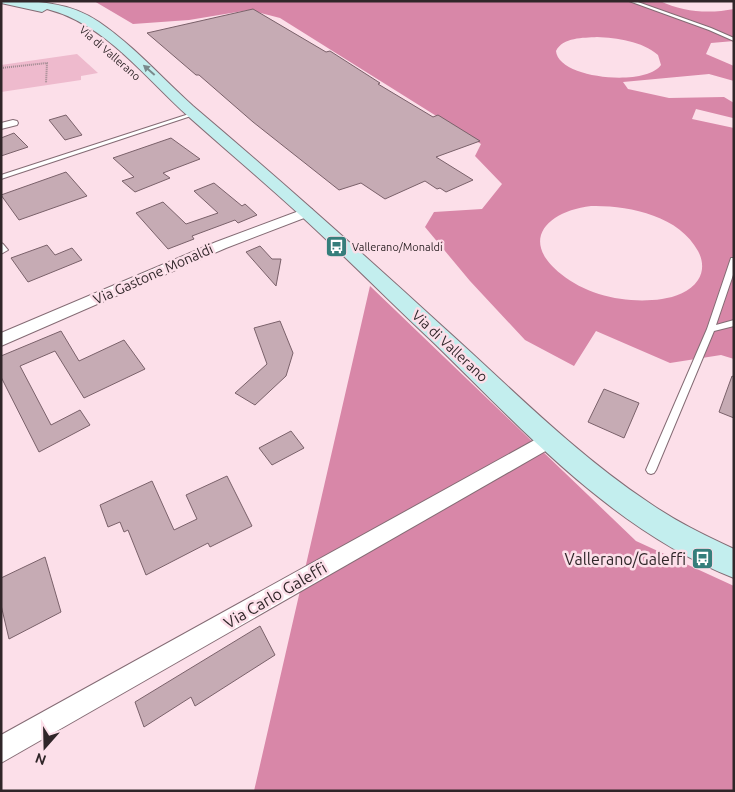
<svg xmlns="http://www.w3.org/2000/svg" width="735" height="792" font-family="Ubuntu,sans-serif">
<rect width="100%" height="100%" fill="#fcdfe9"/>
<!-- green -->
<path fill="#eebacd" d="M77,54l21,19 -17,3v4l-80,12v-27z"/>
<!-- forest -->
<g fill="#d887a8" fill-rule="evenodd">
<path d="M94,1h566c23,11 49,13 74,8v32l-23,2 -5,11 28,12v15l-25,-7 -86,8 5,7 41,9 55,-1 10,6 -1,15 -37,-9 -4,10 42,9v231l-13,-4 -51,8 -74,-32 -22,35 -49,-26 -55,-59 -45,-54 9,-15 48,-3 20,-25 -27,-28 6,-12 -201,-126 -31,-8 -60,10 -56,4zM597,37c20,1 45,4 61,18l3,10c-15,22 -103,14 -105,-14 7,-14 27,-13 41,-14zM591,206c36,-1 88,9 107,45 5,9 6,20 0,29 -8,12 -23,17 -36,19 -34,5 -74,-3 -101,-25 -43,-34 -13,-63 30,-68z"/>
<path d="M370,286l266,255 98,45v205h-480z"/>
</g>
<!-- building -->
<g fill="#c6abb4" stroke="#7a616a">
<path d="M253,9l73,43 4,-1 50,32 -2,1 55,33 5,-2 42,26 -44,16 37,23 -27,12 -6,-4 -3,1 -12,-8 -40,18 -24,-16 -22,7 -86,-68 -54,-47h-3l-49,-42z"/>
<path d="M66,115l16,20 -17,5 -16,-20z"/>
<path d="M14,133l14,14 -27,9v-18z"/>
<path d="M171,138l29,21 -37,14 7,5 -35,14 -13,-11 12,-4 -21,-19z"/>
<path d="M66,172l21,24 -68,24 -18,-25z"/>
<path d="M214,183l28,23 3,-2 12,11 -19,8 -3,-3 -43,16 2,3 -26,10 -32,-36 27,-11 23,22 32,-11 -24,-22z"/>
<path d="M47,245l8,10 17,-7 10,12 -54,22 -17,-24z"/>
<path d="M260,246l12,13h9l-5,27 -30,-34z"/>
<path d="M280,321l13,32 -7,23 -31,29 -20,-12 32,-29 -13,-36z"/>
<path d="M61,331l18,30 45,-21 21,29 -61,29 -29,-47 -35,15 31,59 29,-15 10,15 -51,27 -38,-75v-21z"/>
<path d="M732,376l2,1v41l-15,-6z"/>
<path d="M604,389l35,14 -15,35 -36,-16z"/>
<path d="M291,431l13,17 -32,17 -13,-17z"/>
<path d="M227,476l25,50 -42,21 -2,-4 -62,32 -18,-45 -4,2 -4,-10 -12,5 -8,-22 52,-24 22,49 23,-11 -11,-24z"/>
<path d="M45,557l16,55 -52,27 -8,-34v-27z"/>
<path d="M260,626l15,29 -80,51 -4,-9 -47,30 -9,-25z"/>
</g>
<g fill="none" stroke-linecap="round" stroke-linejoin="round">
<defs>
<g id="lane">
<path d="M629,1h6l76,27 23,10v3l-25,-11z"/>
<path d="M192,113l5,1 -196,65v-4z"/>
<path d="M1,243l2,1 5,6 -7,4z"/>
<path d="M731,258h3v14l-18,53 18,-5v6l-20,5 -58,139 -2,3 -3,1 -3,-1 -2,-3 61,-141z"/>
</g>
<g id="street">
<path d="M13,120l4,1 1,2 -1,2 -16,4v-6z"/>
<path d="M307,208l5,1 1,3 -1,3 -86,33 -225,98v-13l215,-91z"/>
<path d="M549,432l7,3 2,5 -2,5 -555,318v-28z"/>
</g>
<path id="secondary" d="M1,1c34,0 67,0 98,21 35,24 63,56 94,84 85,72 167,145 249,220 67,60 131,126 206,176 27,19 56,33 86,47v29c-120,-47 -210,-147 -300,-235 -45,-42 -88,-86 -134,-128 -36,-33 -74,-65 -111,-98 -44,-39 -83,-93 -142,-108l-5,3 -41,-9z"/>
</defs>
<!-- lane casing -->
<use href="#lane" stroke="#846b74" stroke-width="2"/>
<!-- street casing -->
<use href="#street" stroke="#846b74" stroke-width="2"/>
<!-- secondary casing -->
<use href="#secondary" stroke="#846b74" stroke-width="2"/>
<!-- path -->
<path stroke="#9d898f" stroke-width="2" stroke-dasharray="1 1" stroke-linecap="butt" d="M1,68l46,-5 -1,20"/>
<!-- lane -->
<use href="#lane" fill="#fff" fill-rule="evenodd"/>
<!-- street -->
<use href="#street" fill="#fff" fill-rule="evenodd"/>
<!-- secondary -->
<use href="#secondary" fill="#c3eeee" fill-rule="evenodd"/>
</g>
<!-- one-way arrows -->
<defs><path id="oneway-solid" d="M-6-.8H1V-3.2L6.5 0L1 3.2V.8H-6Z" transform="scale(1.25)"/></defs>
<use fill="#7a8a8c" href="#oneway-solid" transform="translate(149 70) rotate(-139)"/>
<!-- icons -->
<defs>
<symbol id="bus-square" viewBox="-11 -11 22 22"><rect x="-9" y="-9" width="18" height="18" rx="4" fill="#357e7b" stroke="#fcdfe9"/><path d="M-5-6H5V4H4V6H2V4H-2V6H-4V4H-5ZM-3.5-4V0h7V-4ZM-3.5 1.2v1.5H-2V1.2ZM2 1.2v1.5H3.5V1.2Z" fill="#fff"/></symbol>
</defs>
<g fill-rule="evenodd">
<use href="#bus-square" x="324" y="234" width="25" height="25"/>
<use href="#bus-square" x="690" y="546" width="25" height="25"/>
</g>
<g text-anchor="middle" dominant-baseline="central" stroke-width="5" stroke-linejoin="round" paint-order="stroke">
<!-- far-street labels -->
<g font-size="11" fill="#302629" stroke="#fcdfe9">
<text transform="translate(110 53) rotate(41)">Via di Vallerano</text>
</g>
<!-- far-poi labels -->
<g font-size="11" fill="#302629" stroke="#fcdfe9" text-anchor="start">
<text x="352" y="247">Vallerano/Monaldi</text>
</g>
<!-- street labels -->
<g font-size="14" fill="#302629" stroke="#fcdfe9">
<text transform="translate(153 274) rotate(-24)">Via Gastone Monaldi</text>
<text transform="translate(450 346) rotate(43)">Via di Vallerano</text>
</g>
<!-- near-poi labels -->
<g font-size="16" fill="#302629" stroke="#fcdfe9" text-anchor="end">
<text x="686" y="559">Vallerano/Galeffi</text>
</g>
<!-- near-street labels -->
<g font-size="16" fill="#302629" stroke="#fcdfe9">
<text transform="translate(275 595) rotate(-30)">Via Carlo Galeffi</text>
</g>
</g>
<!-- border -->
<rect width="735" height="792" fill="none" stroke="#302629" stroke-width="5"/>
<!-- north arrow -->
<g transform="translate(45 747) rotate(200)" stroke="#fcdfe9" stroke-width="4" paint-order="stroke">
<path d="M0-4L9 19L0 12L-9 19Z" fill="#302629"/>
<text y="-8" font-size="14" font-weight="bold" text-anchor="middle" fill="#302629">N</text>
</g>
</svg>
